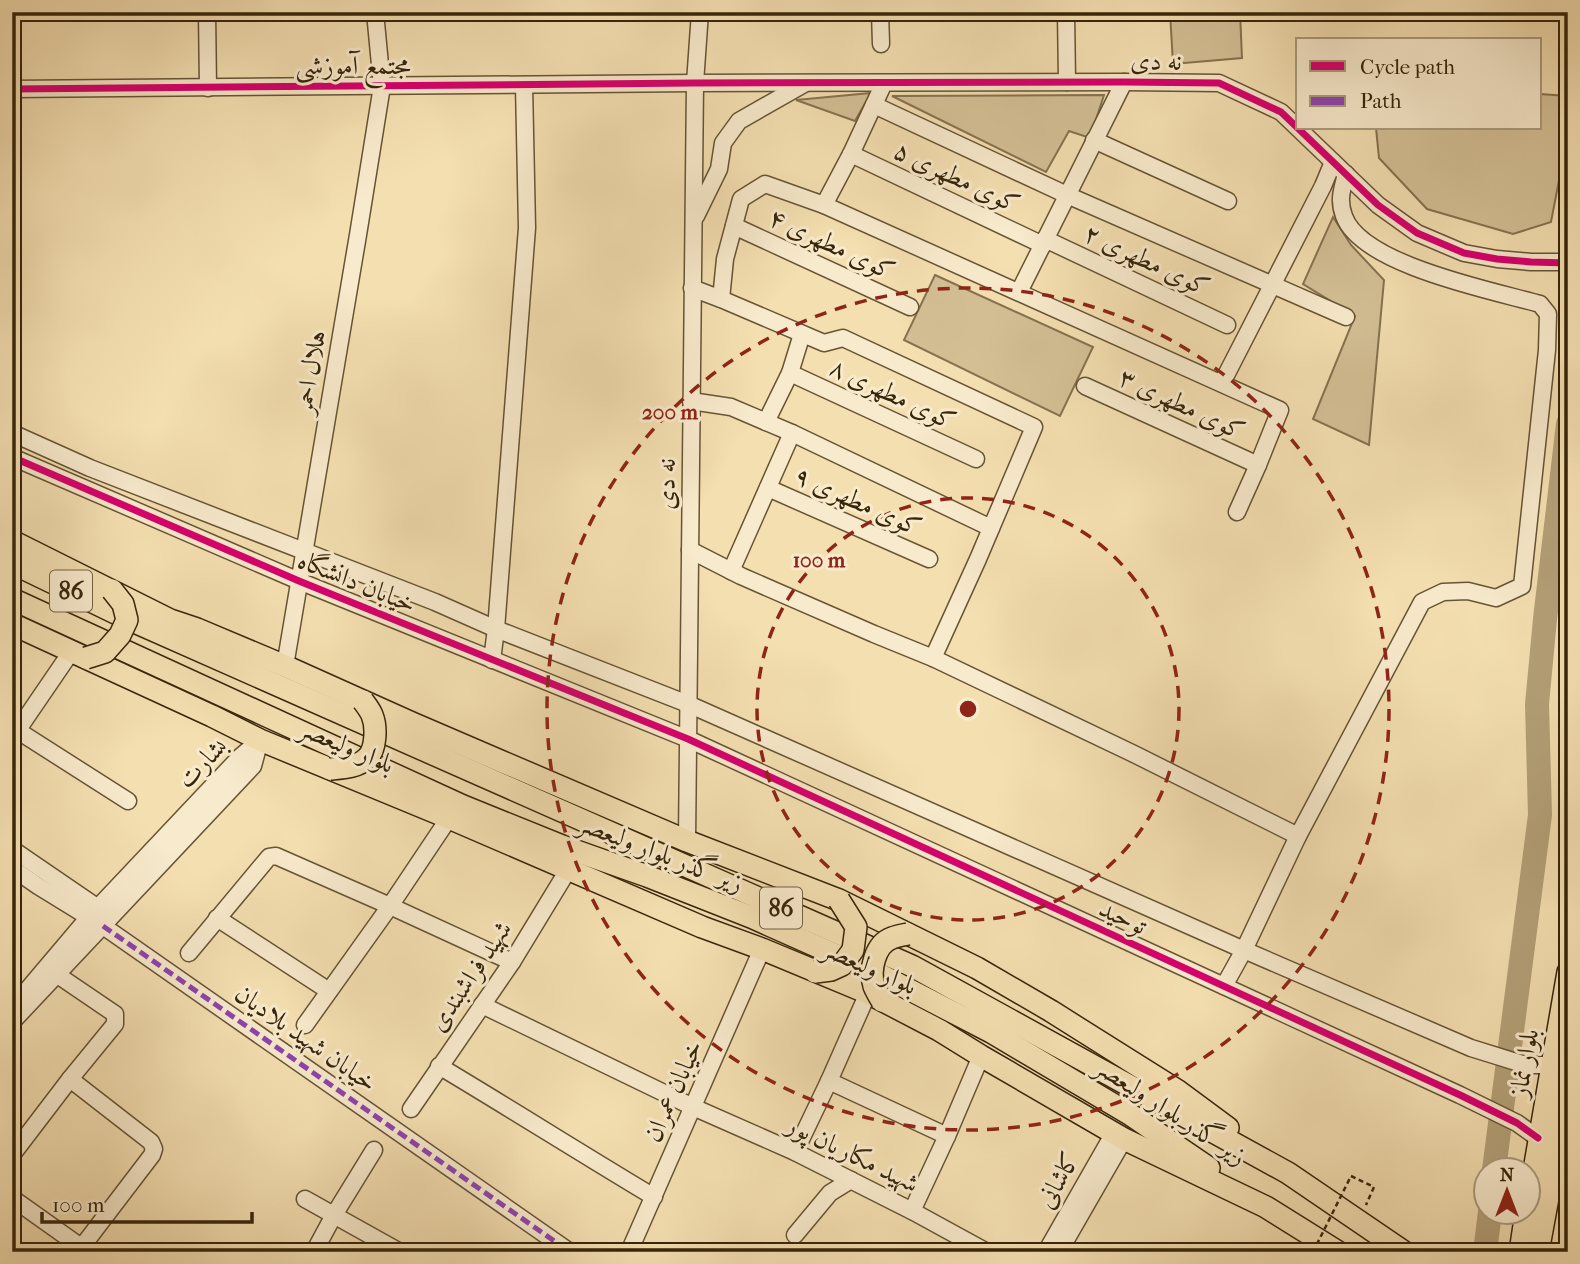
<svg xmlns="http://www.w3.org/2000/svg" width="1580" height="1264" font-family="'IM FELL French Canon',Amiri,serif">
<rect width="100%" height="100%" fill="#f4dfb1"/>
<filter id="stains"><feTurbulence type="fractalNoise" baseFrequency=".00286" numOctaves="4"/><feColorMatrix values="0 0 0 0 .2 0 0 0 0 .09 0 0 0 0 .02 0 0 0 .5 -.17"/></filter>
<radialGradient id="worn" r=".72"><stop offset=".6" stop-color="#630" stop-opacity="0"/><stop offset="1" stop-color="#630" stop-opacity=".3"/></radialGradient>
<!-- green -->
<g fill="#d4bf95" stroke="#867250" stroke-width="2">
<path d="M1170,12h70l2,46 -69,6z"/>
<path d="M871,93l-16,28 -59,-21z"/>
<path d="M1540,94l28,2v38l-17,88 -38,12 -86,-25 -48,-51 -3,-30h164z"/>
<path d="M1104,95l-14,43 -21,-7 -23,41 -154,-76z"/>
<path d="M1333,217l18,28 33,35 -15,165 -56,-26 42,-103 -52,-32z"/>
<path d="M935,275l158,72 -33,69 -156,-76z"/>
</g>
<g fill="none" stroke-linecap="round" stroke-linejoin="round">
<!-- river -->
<g stroke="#b4a078" stroke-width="24">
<path d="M1494,1170l46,-355 -3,-111 8,-85 23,-195"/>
<path d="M1485,1252l5,-40"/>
</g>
<defs>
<g id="minor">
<path d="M207,12l1,76"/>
<path d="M880,12l1,32"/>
<path d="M1066,12l1,70"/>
<path d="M12,89l683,-6 429,-1 95,1 62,29 97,93 39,28 47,20 33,6 34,3h28"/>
<path d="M874,105l193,90 279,122"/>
<path d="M1094,140l134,61"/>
<path d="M851,154l192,91"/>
<path d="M824,205l27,-51 33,-71"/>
<path d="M696,216l23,-47 4,-26 16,-22 65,-37"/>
<path d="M734,226l176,81"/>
<path d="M1045,239l182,86"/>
<path d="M692,288l29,11 103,44 19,-5 191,89 -56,132 -45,99"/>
<path d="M1019,292l105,-210"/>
<path d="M721,299l4,-40 16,-60 24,-15 59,21 456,205 -22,55 -21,47"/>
<path d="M790,373l186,86"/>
<path d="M1222,383l101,-197 10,-24"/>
<path d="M1085,386l173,79"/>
<path d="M691,401l40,6 61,26 199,95"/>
<path d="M766,422l24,-49 12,-39"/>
<path d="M12,433l78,35 345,134 61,27 192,75 556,246 227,98 55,17h26"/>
<path d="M12,457l287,124 389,158 772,356 57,28 21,15"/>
<path d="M768,488l161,71"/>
<path d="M690,550l51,26 133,58 59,24 201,96 164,82"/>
<path d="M731,571l61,-138"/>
<path d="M492,660l4,-31 31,-401 -3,-143"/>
<path d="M285,666l73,-431 24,-149 -7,-74"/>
<path d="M12,727l116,74"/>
<path d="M17,731l54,-79"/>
<path d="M687,841l8,-758 5,-71"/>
<path d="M12,849l95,65"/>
<path d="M12,868l26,18 65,40 467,326"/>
<path d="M217,918l112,73"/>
<path d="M189,953l80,-96 7,-1 114,50 122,56"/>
<path d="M1224,986l20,-36 54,-114 124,-234 21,-10 25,-1 28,7 26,-12 25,-236 1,-36 -8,-10c-46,-13 -179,-39 -196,-88 -6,-16 -2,-26 2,-42"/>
<path d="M482,1005l211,102 102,45 117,59 75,41"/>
<path d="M12,1008l77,-91 151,-160 20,-17 -7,26 -241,256"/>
<path d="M305,1025l85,-119 59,-88"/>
<path d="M439,1066c72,43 143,88 215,131"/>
<path d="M70,1079l81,63 3,7 -2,6 -74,97"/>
<path d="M829,1081l118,55"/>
<path d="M411,1109l101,-147 56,-92"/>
<path d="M795,1152l34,-71 39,-88"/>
<path d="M12,1155l58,-76 45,-55v-10l-59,-40"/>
<path d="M12,1198l76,54"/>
<path d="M305,1199l95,53"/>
<path d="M912,1211l35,-75 34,-80"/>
<path d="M795,1235l35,-42 21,-13"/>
<path d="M314,1252l20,-37 40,-65"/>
<path d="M629,1252l133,-303"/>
<path d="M1046,1252l68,-119"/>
<path d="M1059,1252l65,-113"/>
</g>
<g id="major">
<path d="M12,541l158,79 27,9 88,37 127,57 275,118 152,59 138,68 74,43 127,80 50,37"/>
<path d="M12,563l118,57 782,346 376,207 116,79"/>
<path d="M12,599l451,207 99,40 85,30 104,41 130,58 110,57 140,83 78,53"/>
<path d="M12,624l200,92 48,24 189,78 253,109 60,22 106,44 71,37 42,26 143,83 142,68 72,45"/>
<path d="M1528,1205l40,-233"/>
<path d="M1520,1252l6,-40"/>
<path d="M1538,1252l30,-163"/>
</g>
</defs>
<!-- minor casing -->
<use href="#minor" stroke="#665434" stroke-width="19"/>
<!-- major casing -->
<use href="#major" stroke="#37250a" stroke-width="24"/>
<!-- path -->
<g stroke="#37250a" stroke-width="2.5" stroke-dasharray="5 3.5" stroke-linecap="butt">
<path d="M1351,1176l23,11 -8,18"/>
<path d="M1291,1252l-3,-3 3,-5"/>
</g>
<!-- minor -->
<use href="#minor" stroke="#f8eacc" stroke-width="16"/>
<!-- major -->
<use href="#major" stroke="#f4dfb1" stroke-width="21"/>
<defs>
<g id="major-bridge">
<path d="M86,658l19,-6 15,-17 7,-15 -4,-16 -11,-14"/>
<path d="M330,769c12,-1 27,-1 37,-11 9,-8 10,-31 5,-43 -2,-5 -6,-10 -9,-14"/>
<path d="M815,972l16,-2 11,-5 11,-15 3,-23 -17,-27"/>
<path d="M882,1001c-3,-5 -6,-10 -8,-15 -5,-16 1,-42 18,-48 5,-2 11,-3 16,-4"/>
</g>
</defs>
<!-- major-bridge casing -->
<use href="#major-bridge" stroke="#37250a" stroke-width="24" stroke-linecap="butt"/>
<!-- path-bridge -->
<path stroke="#37250a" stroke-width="2.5" stroke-dasharray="5 3.5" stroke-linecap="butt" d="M1313,1252l38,-76"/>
<!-- major-bridge -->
<use href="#major-bridge" stroke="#f4dfb1" stroke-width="21"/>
<!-- quiet -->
<path stroke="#8e44ad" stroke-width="5" stroke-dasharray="10 5" stroke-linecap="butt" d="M103,926l467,326"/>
<defs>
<g id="cycleway">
<path d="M12,89l683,-6 429,-1 95,1 62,29 97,93 39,28 47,20 33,6 34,3 37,1"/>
<path d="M12,457l287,124 389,158 772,356 57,28 21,15"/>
</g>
</defs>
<!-- cycleway casing -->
<use href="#cycleway" stroke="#f8eacc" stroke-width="11"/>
<!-- cycleway -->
<use href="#cycleway" stroke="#d6006c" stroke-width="7"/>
</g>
<!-- distance rings -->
<g fill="none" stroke="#8f2418" stroke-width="3.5" stroke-dasharray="12 9">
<circle cx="968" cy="709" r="211"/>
<circle cx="968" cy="709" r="421"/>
</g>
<g text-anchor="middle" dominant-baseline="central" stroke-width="6" stroke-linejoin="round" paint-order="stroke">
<!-- shield labels -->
<g fill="#f8eacc" stroke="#716044" stroke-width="2">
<rect x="50" y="570.5" width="42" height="41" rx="5"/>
<rect x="760" y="887.5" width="42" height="41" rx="5"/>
</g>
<g font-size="24" font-weight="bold" fill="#37250a">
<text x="71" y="591">86</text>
<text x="781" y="908">86</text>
</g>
<!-- street labels -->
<g font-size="26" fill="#37250a" stroke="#f8eacc">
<text transform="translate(1156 61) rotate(1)">نه دی</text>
<text x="353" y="65">مجتمع آموزشی</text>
<text transform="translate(957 177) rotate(25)">کوی مطهری ۵</text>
<text transform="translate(832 244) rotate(25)">کوی مطهری ۴</text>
<text transform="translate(1147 260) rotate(25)">کوی مطهری ۲</text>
<text transform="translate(310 372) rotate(-80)">هلال احمر</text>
<text transform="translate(893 394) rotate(25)">کوی مطهری ۸</text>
<text transform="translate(1182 404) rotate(25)">کوی مطهری ۳</text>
<text transform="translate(666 484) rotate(-89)">نه دی</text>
<text transform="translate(858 501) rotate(24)">کوی مطهری ۹</text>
<text transform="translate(357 582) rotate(22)">خیابان دانشگاه</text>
<text transform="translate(347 746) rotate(23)">بلوار ولیعصر</text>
<text transform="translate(202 763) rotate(-46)">بشارت</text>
<text transform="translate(661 853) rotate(21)">زیر گذر بلوار ولیعصر</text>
<text transform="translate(1123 917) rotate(25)">توحید</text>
<text transform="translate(870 967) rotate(24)">بلوار ولیعصر</text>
<text transform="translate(470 976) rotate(-56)">شهید فراشبندی</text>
<text transform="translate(306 1038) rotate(35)">خیابان شهید بلادیان</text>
<text transform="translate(1524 1063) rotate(-80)">بلوار نماز</text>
<text transform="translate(673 1091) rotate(-66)">خیابان عمران</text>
<text transform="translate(1171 1111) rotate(33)">زیر گذر بلوار ولیعصر</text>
<text transform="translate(853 1154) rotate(26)">شهید مکاریان پور</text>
<text transform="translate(1058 1180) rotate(-60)">کاشانی</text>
</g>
</g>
<circle cx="968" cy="709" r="10" fill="#8f2418" stroke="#f8eacc" stroke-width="3.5"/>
<g font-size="21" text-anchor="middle" font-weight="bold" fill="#8f2418" stroke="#f8eacc" stroke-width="6" stroke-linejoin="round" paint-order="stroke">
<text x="670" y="419">200 m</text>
<text x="819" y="567">100 m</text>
</g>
<!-- margin -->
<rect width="1580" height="1264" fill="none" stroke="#f4dfb1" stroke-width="42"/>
<rect x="14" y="14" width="1552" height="1236" fill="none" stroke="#37250a" stroke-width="3.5"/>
<rect x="21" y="21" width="1538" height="1222" fill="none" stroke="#37250a" stroke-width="2"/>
<!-- legend -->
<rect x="1296" y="38" width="245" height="91" fill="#f8eacc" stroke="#ab9b7e" stroke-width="2"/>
<rect x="1310" y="61" width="35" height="10" fill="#d6006c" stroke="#ab9b7e" stroke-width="2"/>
<text x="1360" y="74" font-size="21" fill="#37250a">Cycle path</text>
<rect x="1310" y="96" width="35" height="10" fill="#8e44ad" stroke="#ab9b7e" stroke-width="2"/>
<text x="1360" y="108" font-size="21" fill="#37250a">Path</text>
<!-- north arrow -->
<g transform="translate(1507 1191)"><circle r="33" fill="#f8eacc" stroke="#ab9b7e" stroke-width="2"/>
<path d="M0-5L12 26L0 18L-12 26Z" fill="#8f2418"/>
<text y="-10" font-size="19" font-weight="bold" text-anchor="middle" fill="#37250a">N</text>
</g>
<!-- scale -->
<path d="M42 1212v10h210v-10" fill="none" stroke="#37250a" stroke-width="3.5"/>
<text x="52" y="1212" font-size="21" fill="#37250a" stroke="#f8eacc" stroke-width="5" paint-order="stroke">100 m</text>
<rect width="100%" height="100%" filter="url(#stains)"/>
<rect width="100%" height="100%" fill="url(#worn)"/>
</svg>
